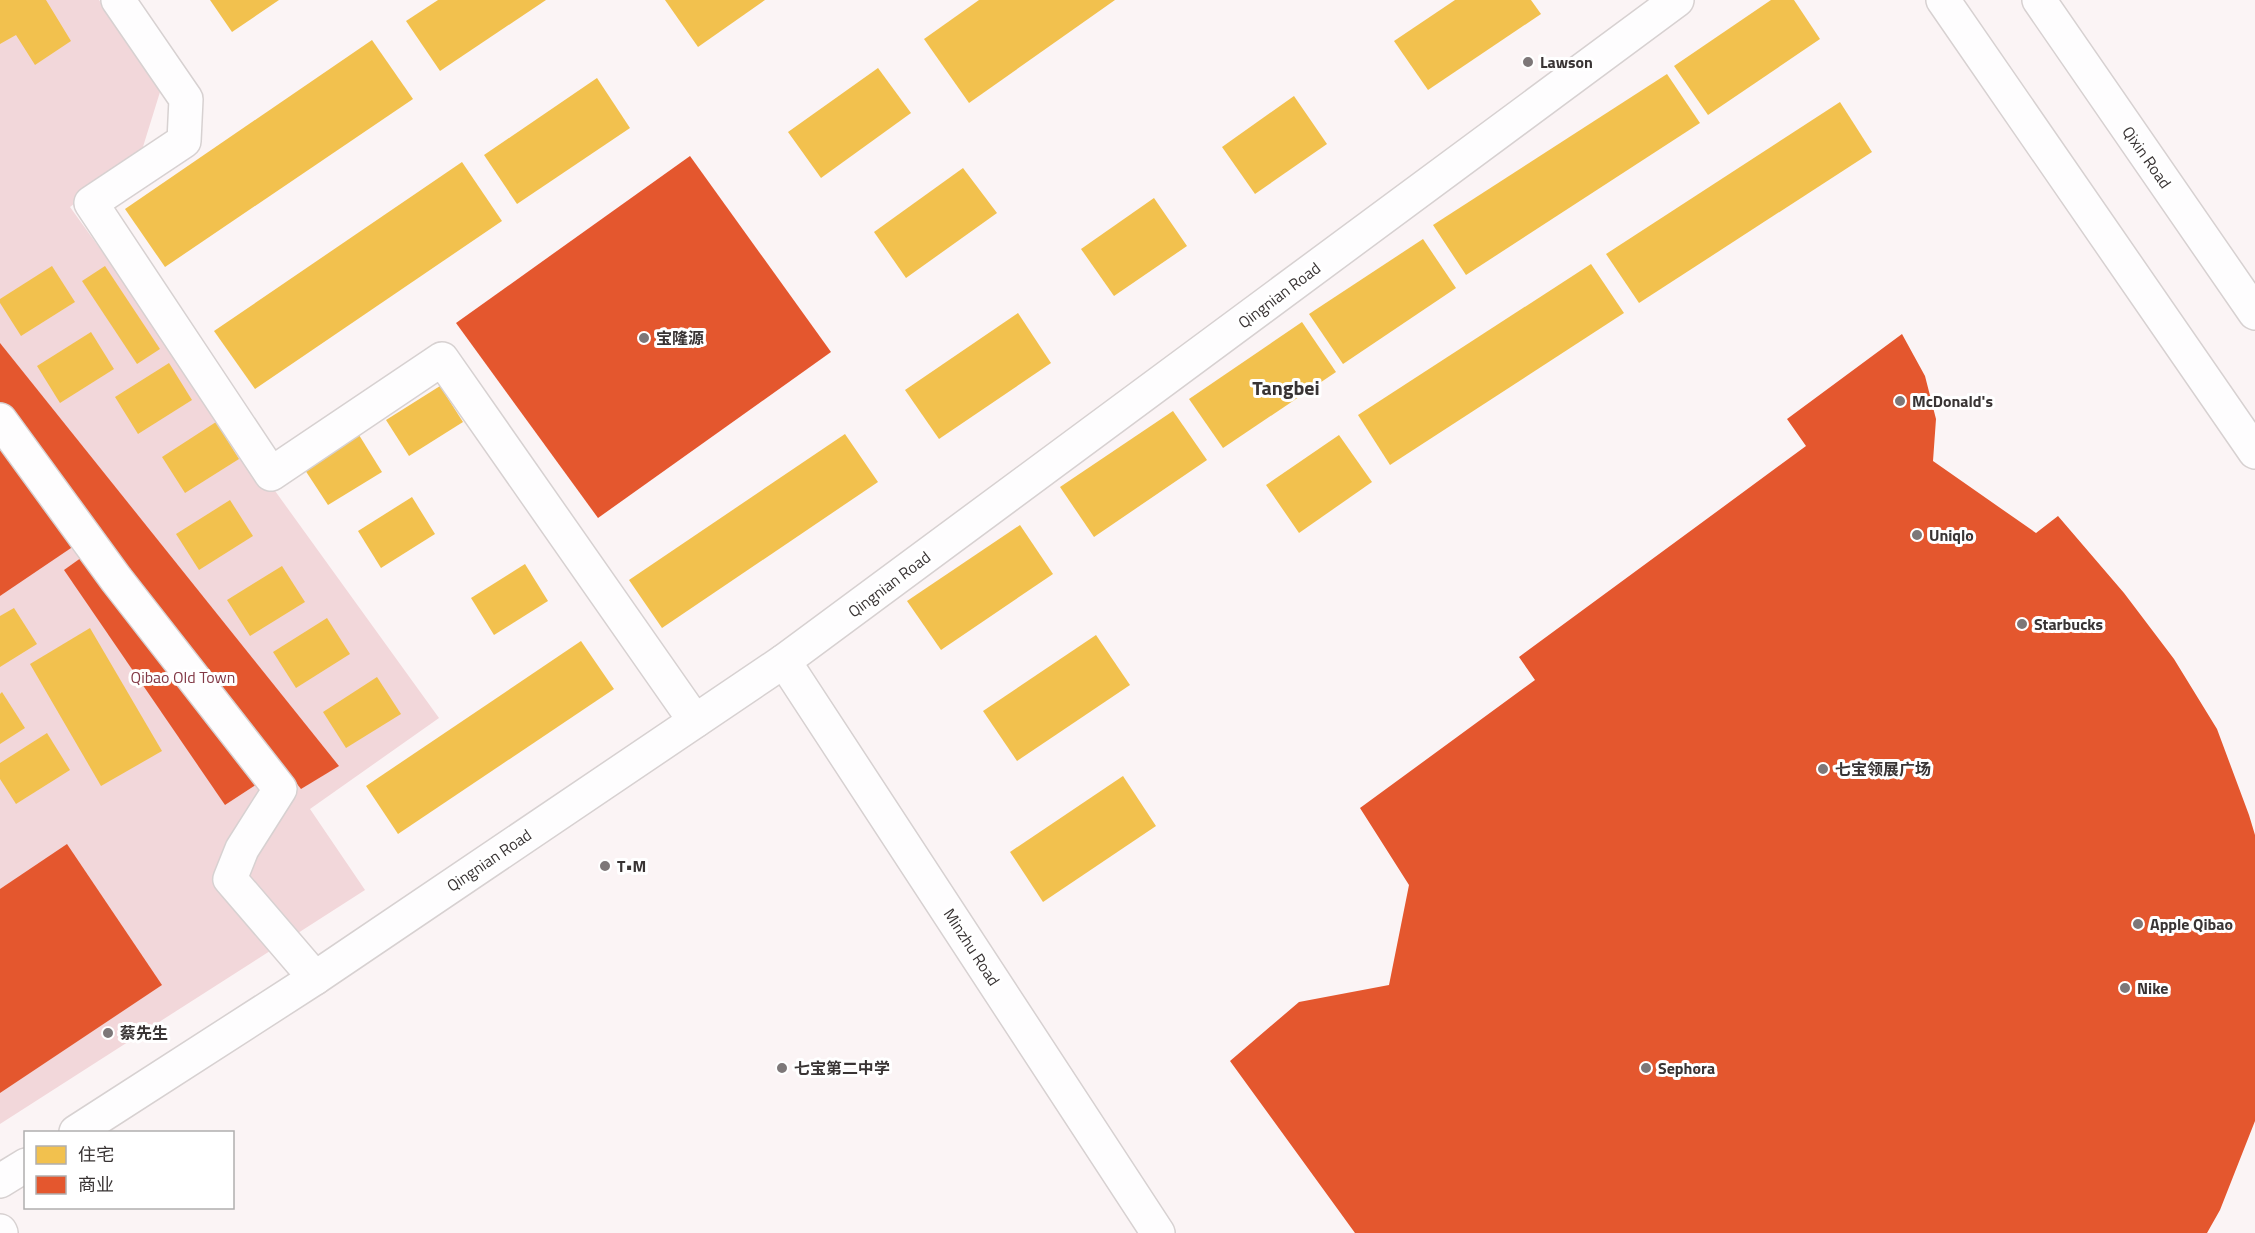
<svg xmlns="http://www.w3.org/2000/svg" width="2255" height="1233" font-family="'Titillium Web','Noto Sans SC',sans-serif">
<rect width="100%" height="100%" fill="#fbf4f5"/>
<!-- park -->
<path fill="#f2d7da" d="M0,0h99l61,92 -18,58 -72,57 369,511 -129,91 55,81 -365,234z"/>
<!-- homes -->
<g fill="#f2c14e">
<path d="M0,0h46l25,41 -36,24 -19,-30 -16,9z"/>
<path d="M210,0h69l-47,32z"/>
<path d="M438,0h108l-106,71 -34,-50z"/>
<path d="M665,0h100l-67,47z"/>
<path d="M979,0h136l-146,103 -45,-64z"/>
<path d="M1455,0h76l10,14 -113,76 -34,-49z"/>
<path d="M1771,0h23l26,39 -112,76 -34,-49z"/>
<path d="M372,40l41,59 -248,168 -40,-58z"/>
<path d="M878,68l33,45 -90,65 -33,-46z"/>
<path d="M1667,74l33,49 -234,152 -33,-50z"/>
<path d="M597,78l33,50 -113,76 -33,-49z"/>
<path d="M1294,96l33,48 -72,50 -33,-47z"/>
<path d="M1840,102l32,50 -233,151 -33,-49z"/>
<path d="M462,162l40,59 -247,168 -41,-58z"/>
<path d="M963,168l34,45 -91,65 -32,-46z"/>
<path d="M1154,198l33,48 -73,50 -33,-47z"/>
<path d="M1423,239l33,49 -113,76 -34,-50z"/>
<path d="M1591,264l33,49 -234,152 -32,-50z"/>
<path d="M52,266l23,36 -54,34 -21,-33v-4z"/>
<path d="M105,266l55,83 -23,15 -55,-83z"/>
<path d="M1018,313l33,50 -112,76 -34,-49z"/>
<path d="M1302,322l34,50 -113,76 -34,-49z"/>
<path d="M91,332l23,37 -54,34 -23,-37z"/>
<path d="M169,363l23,37 -54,34 -23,-37z"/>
<path d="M440,386l23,36 -54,34 -23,-36z"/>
<path d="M1173,411l34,49 -113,77 -34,-50z"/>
<path d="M216,422l23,37 -54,34 -23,-36z"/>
<path d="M845,434l33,48 -216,146 -33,-48z"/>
<path d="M359,435l23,37 -54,33 -23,-35z"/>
<path d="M1339,435l33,47 -73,51 -33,-48z"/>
<path d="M412,497l23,37 -54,34 -23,-37z"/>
<path d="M230,500l23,36 -54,34 -23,-36z"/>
<path d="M1020,525l33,49 -112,76 -34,-49z"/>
<path d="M525,564l23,37 -54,34 -23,-37z"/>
<path d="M282,566l23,36 -55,34 -23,-36z"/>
<path d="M14,608l23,36 -37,23v-51z"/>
<path d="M327,618l23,36 -54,34 -23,-36z"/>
<path d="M90,628l72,123 -61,35 -71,-122z"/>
<path d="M1096,635l34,50 -113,76 -34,-50z"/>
<path d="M581,641l33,48 -216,145 -32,-48z"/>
<path d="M377,677l24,37 -55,34 -23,-36z"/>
<path d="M2,692l23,36 -25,16v-50z"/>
<path d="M47,733l23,37 -54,34 -16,-25v-16z"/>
<path d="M1123,776l33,50 -113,76 -33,-50z"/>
</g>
<!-- shops -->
<g fill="#e4572e">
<path d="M690,156l141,196 -233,166 -142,-195z"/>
<path d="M1902,334l23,42 11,43 -3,42 103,72 22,-17 66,77 50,66 43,70 32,86 6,20v286l-35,89 -13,23h-852l-125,-172 69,-59 90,-17 20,-100 -49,-77 175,-128 -16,-23 287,-211 -19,-27z"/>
<path d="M0,343l339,423 -38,23 -301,-383z"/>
<path d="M0,448l74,98 -74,50z"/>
<path d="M85,555l175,227 -35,23 -161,-235z"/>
<path d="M67,844l95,141 -162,108v-204z"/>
</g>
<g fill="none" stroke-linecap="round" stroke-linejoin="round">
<defs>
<g id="minor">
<path d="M118,0l68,99 -2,42 -93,62 180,271 171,-115 253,362"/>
<path d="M0,420l116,159 164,210 -38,60 -12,30 85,99"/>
<path d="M784,661l374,572"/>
<path d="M76,1132l239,-154 469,-317 893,-661"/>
<path d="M0,1181l26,-16"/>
<path d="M0,1231l1,2"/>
</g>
<g id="major">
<path d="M1943,0l312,452"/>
<path d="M2039,0l216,313"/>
</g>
</defs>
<!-- minor casing -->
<use href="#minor" stroke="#d7d1d1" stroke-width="36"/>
<!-- major casing -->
<use href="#major" stroke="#d7d1d1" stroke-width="36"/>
<!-- minor -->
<use href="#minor" stroke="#fefdfe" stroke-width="33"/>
<!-- major -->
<use href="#major" stroke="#fefdfe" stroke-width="33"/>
</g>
<!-- markers -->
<g fill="#7d7778" stroke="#fff" stroke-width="2">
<circle cx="1528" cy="62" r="6"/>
<circle cx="644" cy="338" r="6"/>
<circle cx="1900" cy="401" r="6"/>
<circle cx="1917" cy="535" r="6"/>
<circle cx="2022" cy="624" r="6"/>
<circle cx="1823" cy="769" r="6"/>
<circle cx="605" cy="866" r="6"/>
<circle cx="2138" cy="924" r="6"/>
<circle cx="2125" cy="988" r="6"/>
<circle cx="108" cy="1033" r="6"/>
<circle cx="782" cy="1068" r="6"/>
<circle cx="1646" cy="1068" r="6"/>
</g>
<g text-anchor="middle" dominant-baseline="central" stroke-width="6" stroke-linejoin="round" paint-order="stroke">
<!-- poi labels -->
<g font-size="16" font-weight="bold" fill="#393434" stroke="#fff" text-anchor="start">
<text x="1540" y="62">Lawson</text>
<text x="656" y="338">宝隆源</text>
<text x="1912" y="401">McDonald's</text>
<text x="1929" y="535">Uniqlo</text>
<text x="2034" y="624">Starbucks</text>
<text x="1835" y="769">七宝领展广场</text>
<text x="617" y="866">T•M</text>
<text x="2150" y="924">Apple Qibao</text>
<text x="2137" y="988">Nike</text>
<text x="120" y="1033">蔡先生</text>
<text x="794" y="1068">七宝第二中学</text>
<text x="1658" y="1068">Sephora</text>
</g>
<!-- street labels -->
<g font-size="16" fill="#393434" stroke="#fff">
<text transform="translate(2147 157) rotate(55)">Qixin Road</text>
<text transform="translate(1279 295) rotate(-37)">Qingnian Road</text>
<text transform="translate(889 584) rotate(-37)">Qingnian Road</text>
<text transform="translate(489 860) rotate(-34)">Qingnian Road</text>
<text transform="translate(972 947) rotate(57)">Minzhu Road</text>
</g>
<!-- park labels -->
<g font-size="16" fill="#823845" stroke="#fff">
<text x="183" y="677">Qibao Old Town</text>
</g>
<!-- quarter labels -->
<g font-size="20" font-weight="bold" fill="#393434" stroke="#fff">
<text x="1286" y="387">Tangbei</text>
</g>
</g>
<!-- legend -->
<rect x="24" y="1131" width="210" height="78" fill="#ffffff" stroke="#b0aeae" stroke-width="1.5"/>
<rect x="36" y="1146" width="30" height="18" fill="#f2c14e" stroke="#b0aeae" stroke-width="1.5"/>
<text x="78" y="1161" font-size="18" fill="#393434">住宅</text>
<rect x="36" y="1176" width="30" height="18" fill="#e4572e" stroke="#b0aeae" stroke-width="1.5"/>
<text x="78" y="1191" font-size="18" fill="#393434">商业</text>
</svg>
